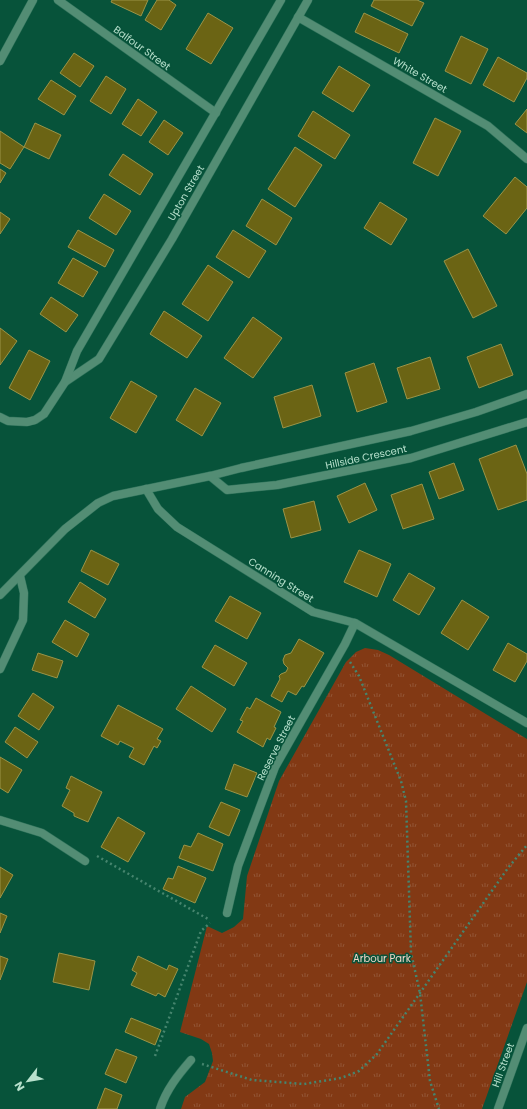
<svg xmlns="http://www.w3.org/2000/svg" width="527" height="1109" font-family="Poppins,sans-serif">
<defs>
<pattern id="park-tufts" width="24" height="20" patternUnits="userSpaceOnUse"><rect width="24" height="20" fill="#823914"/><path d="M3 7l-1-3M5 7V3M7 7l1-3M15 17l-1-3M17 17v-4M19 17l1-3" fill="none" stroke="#925535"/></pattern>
</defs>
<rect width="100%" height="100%" fill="#07533a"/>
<!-- park -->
<path fill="url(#park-tufts)" d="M365,648l13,2 11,5 138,84v243l-45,127h-301l4,-12 20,-15 8,-21 -1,-8 -3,-9 -8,-5 -21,-7 27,-106 15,7 12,-6 9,-8 4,-43 32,-95 67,-119 10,-10z"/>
<!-- building -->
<g fill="#6b6414" stroke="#9b9447">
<path d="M112,0h36l-7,16 -30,-14z"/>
<path d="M157,0h12l7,5 -15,25 -16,-10z"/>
<path d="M374,0h43l7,3 -12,23 -41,-20z"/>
<path d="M208,13l25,15 -22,36 -25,-15z"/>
<path d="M364,13l44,21 -9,19 -44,-21z"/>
<path d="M461,36l27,13 -17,35 -26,-13z"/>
<path d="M74,53l20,13 -14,21 -20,-14z"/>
<path d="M498,57l29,16v5l-13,24 -31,-17z"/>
<path d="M339,66l31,19 -17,27 -31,-19z"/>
<path d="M106,76l20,13 -15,25 -21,-13z"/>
<path d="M51,80l25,16 -12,19 -26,-16z"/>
<path d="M138,99l19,13 -16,24 -19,-12z"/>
<path d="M527,109v24l-12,-9z"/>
<path d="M313,111l37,24 -15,24 -37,-23z"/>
<path d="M435,118l26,13 -23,45 -25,-13z"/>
<path d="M164,120l19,13 -15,22 -19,-13z"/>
<path d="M35,123l26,12 -12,24 -25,-12z"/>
<path d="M0,131l24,16 -14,22 -10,-6z"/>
<path d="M295,147l27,18 -27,42 -27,-18z"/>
<path d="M123,154l30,20 -13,21 -31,-20z"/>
<path d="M0,169l6,4 -6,10z"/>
<path d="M515,177l12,10v21l-21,26 -23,-18z"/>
<path d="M104,194l27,17 -15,24 -27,-17z"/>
<path d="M262,199l30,19 -16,27 -30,-19z"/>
<path d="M380,202l27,17 -16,26 -27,-17z"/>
<path d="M0,212l10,7 -10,15z"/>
<path d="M78,230l36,20 -9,17 -37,-20z"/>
<path d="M233,230l33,21 -17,27 -33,-21z"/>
<path d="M468,249l29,57 -24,12 -29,-57z"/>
<path d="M73,258l25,14 -15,25 -25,-14z"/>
<path d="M208,265l25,17 -25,39 -26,-17z"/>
<path d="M51,297l27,18 -12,17 -26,-18z"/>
<path d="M164,311l38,25 -15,22 -37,-24z"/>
<path d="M253,317l29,21 -29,40 -29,-20z"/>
<path d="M0,328l17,13 -17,24z"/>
<path d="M501,344l12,31 -34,13 -12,-31z"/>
<path d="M29,350l21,11 -20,39 -21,-12z"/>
<path d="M430,357l10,32 -33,10 -10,-31z"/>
<path d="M374,363l13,39 -30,10 -12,-39z"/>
<path d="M131,381l26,15 -21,37 -26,-15z"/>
<path d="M312,385l9,31 -38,12 -9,-31z"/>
<path d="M195,388l26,15 -19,33 -26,-16z"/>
<path d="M516,445l11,29v26l-29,10 -19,-51z"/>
<path d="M454,463l10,27 -25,9 -10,-27z"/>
<path d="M365,483l12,27 -28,13 -12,-27z"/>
<path d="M422,484l12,35 -31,10 -12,-34z"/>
<path d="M314,501l7,29 -30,8 -8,-29z"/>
<path d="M91,550l28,14 -11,21 -27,-14z"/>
<path d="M359,550l32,14 -14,33 -33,-15z"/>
<path d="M409,573l26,15 -16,27 -26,-15z"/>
<path d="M80,582l26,17 -11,19 -27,-16z"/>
<path d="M230,596l31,17 -14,26 -32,-18z"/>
<path d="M462,600l27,17 -21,33 -27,-17z"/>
<path d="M65,620l24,14 -12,23 -25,-15z"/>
<path d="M299,639l25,14 -20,34 -2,-1 -6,9 -8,-4 -6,11 -11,-6 9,-17 -1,-3 2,-2 5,-2 2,-4 -4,-4 -1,-4 2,-5 6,-2z"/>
<path d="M508,643l19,11v7l-12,21 -22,-12z"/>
<path d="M215,645l32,18 -13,23 -32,-19z"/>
<path d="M38,653l25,8 -6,17 -25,-8z"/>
<path d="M191,686l35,23 -14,23 -36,-23z"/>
<path d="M33,693l21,14 -15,23 -21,-14z"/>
<path d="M256,698l25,14 -7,15 2,1 -6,12 -3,-2 -4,9 -26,-15 6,-11 -3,-1 7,-13 3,2z"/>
<path d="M118,705l45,24 -6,10 4,2 -4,7 -3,-2 -10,19 -15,-8 5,-9 -14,-7 -2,4 -17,-9z"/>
<path d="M15,727l23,15 -11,16 -22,-16z"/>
<path d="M0,757l22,13 -14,23 -8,-5z"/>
<path d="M234,764l23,9 -10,24 -22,-8z"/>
<path d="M71,776l31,16 -14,30 -14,-6v-3l-12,-7 8,-16 -4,-2z"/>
<path d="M221,802l19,8 -11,26 -20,-9z"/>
<path d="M118,817l27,16 -17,29 -27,-15z"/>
<path d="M198,833l25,11 -10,27 -34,-13 5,-13 7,2z"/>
<path d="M178,866l28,12 -11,25 -32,-14 5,-11 5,1z"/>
<path d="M0,867l13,8 -13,23z"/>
<path d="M0,913l7,3 -7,17z"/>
<path d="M59,953l36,8 -6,29 -36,-8z"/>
<path d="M0,956l8,3 -8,21z"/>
<path d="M138,956l29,14 2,-5 9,4 -13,28 -7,-4 -2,3 -25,-11 6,-12 -5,-3z"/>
<path d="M131,1018l30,12 -6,15 -30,-13z"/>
<path d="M116,1049l21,8 -11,26 -21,-9z"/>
<path d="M105,1088l17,7 -5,14h-20z"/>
</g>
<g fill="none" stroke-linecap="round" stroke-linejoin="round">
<defs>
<g id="lane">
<path d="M210,476l17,14 50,-5 134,-27 116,-36"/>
<path d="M0,820l42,13 43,28"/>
<path d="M160,1109c6,-19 18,-34 31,-49"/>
</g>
<g id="street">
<path d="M58,0l158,113"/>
<path d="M298,17l190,109 39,33"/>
<path d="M0,61l33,-61"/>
<path d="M65,382l34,-23 73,-120 136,-239"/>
<path d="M0,417l8,4 19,1 8,-2 9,-6 21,-32 12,-31 204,-351"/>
<path d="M146,489l12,20 19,18 136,85 42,11 172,100"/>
<path d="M0,595l65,-66 33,-26 15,-7 97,-20 31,-8 170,-37 65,-19 51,-18"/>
<path d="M0,669l23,-49 1,-27 -4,-17"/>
<path d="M227,913l11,-47 37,-99 70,-123 10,-21"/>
<path d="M498,1109l29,-81"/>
</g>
</defs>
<!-- lane casing -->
<use href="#lane" stroke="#2e725a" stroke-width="9"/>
<!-- street casing -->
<use href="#street" stroke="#2e725a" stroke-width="9"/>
<!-- path -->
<g stroke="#46856e" stroke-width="2.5" stroke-dasharray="2 3" stroke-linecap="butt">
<path d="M350,662l9,14 42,105 5,20 5,152 9,40 10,88 9,28"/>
<path d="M97,856l111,63"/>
<path d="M155,1056l46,-125 9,-8"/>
<path d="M202,1064l50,16 52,4 37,-6 18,-7 18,-17 131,-186 19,-23"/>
</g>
<!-- lane -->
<use href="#lane" stroke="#538d74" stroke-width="8"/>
<!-- street -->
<use href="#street" stroke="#538d74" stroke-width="8"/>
</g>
<g text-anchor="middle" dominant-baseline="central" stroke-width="3" stroke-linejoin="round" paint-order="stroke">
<!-- street labels -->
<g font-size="10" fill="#b8e1cd" stroke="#07533a">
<text transform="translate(142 48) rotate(36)">Balfour Street</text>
<text transform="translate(420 75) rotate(30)">White Street</text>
<text transform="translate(186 193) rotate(-60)">Upton Street</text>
<text transform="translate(366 457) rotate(-12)">Hillside Crescent</text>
<text transform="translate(281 580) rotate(32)">Canning Street</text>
<text transform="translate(276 748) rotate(-63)">Reserve Street</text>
<text transform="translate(503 1065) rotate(-70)">Hill Street</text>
</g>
<!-- park labels -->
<g font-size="10" fill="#f4d6c9" stroke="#07533a">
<text x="382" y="958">Arbour Park</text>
</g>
</g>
<!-- north arrow -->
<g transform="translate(28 1081) rotate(239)" stroke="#07533a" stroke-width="3" paint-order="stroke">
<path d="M0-3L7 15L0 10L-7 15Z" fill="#b8e1cd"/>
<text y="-6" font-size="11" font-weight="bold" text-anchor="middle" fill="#b8e1cd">N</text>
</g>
</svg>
